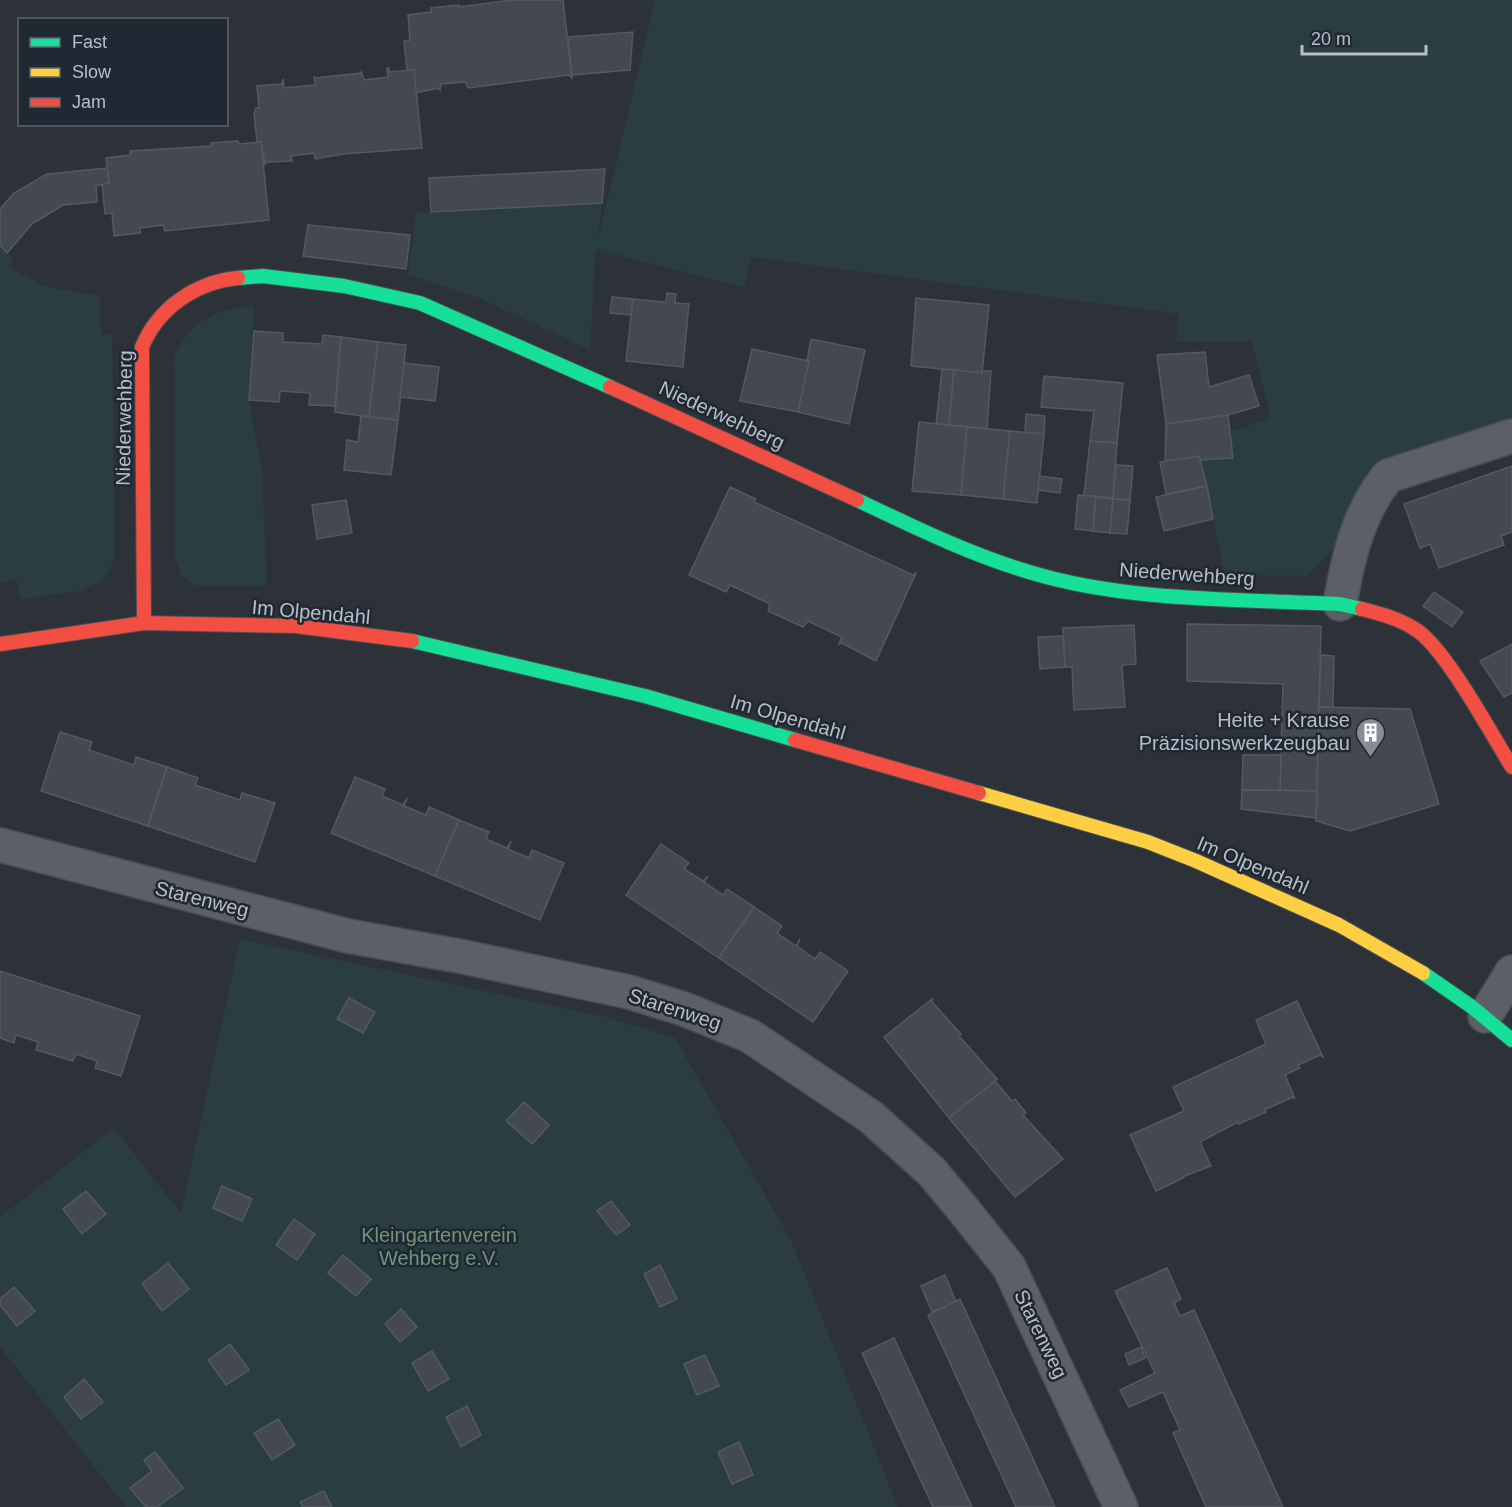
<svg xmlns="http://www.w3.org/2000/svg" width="1512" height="1507" font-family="Helvetica,sans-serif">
<rect width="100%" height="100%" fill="#2c3238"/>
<!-- green -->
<g fill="#2a3d3f">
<path d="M655,0h857v425l-139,42 -10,15 -24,62 -33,32 -81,-1 -25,-115 33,-2 -3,-26 41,-14 -19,-77h-76l3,-27 -428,-57 -7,31 -148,-39 -6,101 -116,-54 -66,-21 8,-62 186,-10 -4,37z"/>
<path d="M0,245l13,16 -5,5 35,20 57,10 1,39h11l3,222 -10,22 -25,12 -59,8 -4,-19 -17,3z"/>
<path d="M254,305l-5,95 13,73 5,112h-73l-12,-9 -7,-17 -1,-201c16,-39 41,-47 80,-53z"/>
<path d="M240,939l366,78 69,21 116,202 107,267h-772l-126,-160v-130l114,-89 67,85z"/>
</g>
<!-- building -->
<g fill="#44494f" stroke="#545960" stroke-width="1.5">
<path d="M512,0h51l9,78 -3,-3 -101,13 -3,-6 -24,2 -1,6 -1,-2 -24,5 -1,-23h-7l-3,-29 6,-1 -2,-25 23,-3v-4l28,-3v2z"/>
<path d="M633,32l-3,38 -58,5 -4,-38z"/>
<path d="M387,68h2v4l25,-2 8,78 -79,6 -28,5 -1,-6 -23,3 1,5 -25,1 -2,2 -4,-22h-4l-3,-29 2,-5h3l-2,-22 25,-2 1,-5 1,9 31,-3 -1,-9 1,2 47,-5 -1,-2 3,9 24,-3z"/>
<path d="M238,141l1,3 22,-2 8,78 -104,11 -2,-6 -23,3v5l-26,3 -2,-23 -7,1 -3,-31h7l-3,-25 24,-3v-4l81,-5v-3z"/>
<path d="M107,168l2,15 -13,3 1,16 -34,3 -31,19 -25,29 -7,-8v-36l14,-16 33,-19z"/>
<path d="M605,169l-3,34 -171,9 -2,-34z"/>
<path d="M308,225l102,10 -4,34 -103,-13z"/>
<path d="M667,293l9,1 -1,9 14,1 -6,63 -57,-6 7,-62 33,3z"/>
<path d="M612,297l21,2 -2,16 -21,-2z"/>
<path d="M916,298l73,7 -7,68 -71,-7z"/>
<path d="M254,331l29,2v9l39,2 1,-9 18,2 -6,69 -26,-1 1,-12 -30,-2 -1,11 -30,-2z"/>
<path d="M341,337l37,5 -9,75 -34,-5z"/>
<path d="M811,339l54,11 -16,74 -51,-12z"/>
<path d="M378,342l28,3 -8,75 -29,-3z"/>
<path d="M752,349l57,12 -11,51 -58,-11z"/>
<path d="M1205,352l4,35 40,-12 10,31 -31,9 -62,9 -9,-69z"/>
<path d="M404,363l35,4 -4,34 -35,-4z"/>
<path d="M942,369l12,1 -5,55 -13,-1z"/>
<path d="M954,370l28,3v-2h9l-4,58 -38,-4z"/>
<path d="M1044,376l79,7 -6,60 -27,-2 4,-30 -53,-4z"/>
<path d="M1026,414l19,2 -1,18 -19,-1z"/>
<path d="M1228,415l5,43 -33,2 -1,-4 -34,6 1,-38z"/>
<path d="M361,416l37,4 -7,55 -47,-5 3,-30 11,2z"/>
<path d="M919,422l48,5 -6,68 -49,-4z"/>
<path d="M967,427l43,4 -7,68 -42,-4z"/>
<path d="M1010,431l34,3 -7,69 -34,-4z"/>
<path d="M1090,441l27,2 -4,55 -29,-3z"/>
<path d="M1199,456l8,30 -41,8 -6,-32z"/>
<path d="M1116,465l17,1 -3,34 -17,-1z"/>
<path d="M1512,466v66l-11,4 3,9 -65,23 -9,-24 -10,4 -16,-44z"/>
<path d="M1039,476l23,3 -2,14 -22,-3z"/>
<path d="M1207,486l6,33 -49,12 -8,-34z"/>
<path d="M730,487l26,12 -2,3 159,73 3,-2 -40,88 -34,-18 -3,1 3,-7 -34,-16 -5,6 -35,-16 2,-7 -40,-19 -4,7 -37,-17z"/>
<path d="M1078,495l18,2 -3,34 -18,-2z"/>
<path d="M1096,497l17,2 -3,34 -17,-2z"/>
<path d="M1113,499l17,1 -3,34 -17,-1z"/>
<path d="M346,500l6,33 -35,6 -5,-34z"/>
<path d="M1434,592l29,20 -11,15 -29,-21z"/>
<path d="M1187,624l134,2 -4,165 -37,-1 3,-106 -96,-3z"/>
<path d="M1134,625l2,39 -14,1 3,42 -51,3 -2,-43h-7l-2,-39z"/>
<path d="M1063,636l2,31 -25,2 -2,-32z"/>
<path d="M1512,644v49l-8,4 -24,-36z"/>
<path d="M1321,655l13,1 -1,51h-14z"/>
<path d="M1319,707l91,2 29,95 -89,27 -34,-10z"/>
<path d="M60,732l32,10 -3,8 45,15 2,-8 31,10 -19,59 -107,-35z"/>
<path d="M1243,755h38l-1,35h-38z"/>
<path d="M167,767l31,11 -3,7 45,15 2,-7 33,10 -20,59 -107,-36z"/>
<path d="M355,777l30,12 -3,7 21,9 4,-7 -3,8 22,9 3,-8 30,13 -24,56 -104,-43z"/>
<path d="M1242,790l75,1 -1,27 -75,-9z"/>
<path d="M459,820l30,12 -3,7 21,9 4,-7 -3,8 21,9 3,-8 32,13 -24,57 -105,-44z"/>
<path d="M661,844l28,19 -5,6 19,12 5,-5 -4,6 19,13 4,-6 27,18 -35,51 -93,-63z"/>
<path d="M754,907l28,19 -5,7 19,13 4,-7 -3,7 18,13 5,-7 28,19 -35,51 -94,-64z"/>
<path d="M0,971l140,45 -19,60 -26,-8 2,-7 -21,-7 -3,7 -37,-11 2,-8 -22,-7 -2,8 -14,-5z"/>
<path d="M349,998l26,14 -12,21 -26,-14z"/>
<path d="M932,999v3l29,32 -2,2 38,43 -48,39 -65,-81z"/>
<path d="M1297,1001l26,56 -3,-2 -22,10 2,3 -15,7 10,24 -2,-2 -29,13 2,2 -27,12 -1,-2 -38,20 11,24 -29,11 1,1 -27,13 -26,-56 54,-24 -11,-24 93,-43 -10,-24z"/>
<path d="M995,1081l17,20 3,-2 11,14 -3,2 40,44 -48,38 -66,-79z"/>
<path d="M524,1102l25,23 -17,19 -26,-23z"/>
<path d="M222,1186l30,13 -10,22 -29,-13z"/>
<path d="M86,1191l20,23 -24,20 -19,-25z"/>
<path d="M611,1201l19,24 -14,10 -19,-24z"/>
<path d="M294,1219l21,15 -18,26 -21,-15z"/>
<path d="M343,1255l28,24 -15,17 -28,-23z"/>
<path d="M168,1263l21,26 -27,22 -20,-27z"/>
<path d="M660,1265l17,34 -17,8 -16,-33z"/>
<path d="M1167,1268l14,31 -7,4 6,13 14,-6 89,197h-77l-33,-74 7,-3 -17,-38 -34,15 -9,-17 35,-17 -40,-82z"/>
<path d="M945,1275l11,27 -24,10 -11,-26z"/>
<path d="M14,1287l21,24 -18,15 -17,-21v-6z"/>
<path d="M960,1299l95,208h-39l-88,-192z"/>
<path d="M401,1309l16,18 -17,15 -15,-18z"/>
<path d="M894,1338l78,169h-39l-71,-154z"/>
<path d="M230,1344l19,26 -23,15 -18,-25z"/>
<path d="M1141,1347l4,11 -16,7 -4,-11z"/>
<path d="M432,1351l17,28 -21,12 -16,-28z"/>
<path d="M705,1355l14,31 -22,9 -13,-31z"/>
<path d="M84,1379l19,23 -22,17 -17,-22z"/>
<path d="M467,1406l14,29 -20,12 -15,-30z"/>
<path d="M278,1419l17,26 -23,15 -18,-27z"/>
<path d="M739,1442l14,33 -21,9 -14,-32z"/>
<path d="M155,1452l28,36 -26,19h-11l-16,-19 22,-17 -8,-11z"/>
<path d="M324,1491l8,16h-29l-3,-5z"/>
</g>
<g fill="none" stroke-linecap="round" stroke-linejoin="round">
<defs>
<g id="street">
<path d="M1340,604c8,-46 18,-91 48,-128l124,-40"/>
<path d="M0,845l348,91 116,21 165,35 55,17 66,27 121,81 60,54 31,37 47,59 112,240"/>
<path d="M1485,1016l27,-44"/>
</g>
<g id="fast">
<path d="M238,278l25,-2 81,10 76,17 190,84"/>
<path d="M857,500c57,27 112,54 172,72 98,30 209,27 311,32l22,5"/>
<path d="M412,641l233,55 150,44"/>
<path d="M1423,973l49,34 40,33"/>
</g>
<path id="slow" d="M979,793l169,49 48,19 143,64 84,48"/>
<g id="jam">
<path d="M610,387l247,113"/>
<path d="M1362,609c19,5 39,10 56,22 30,22 72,101 94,136"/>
<path d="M144,623l-2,-276c16,-39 54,-65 96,-69"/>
<path d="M0,644l144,-21 152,3 116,15"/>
<path d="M795,740l184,53"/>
</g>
</defs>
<!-- street casing -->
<use href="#street" stroke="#4a4e53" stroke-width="36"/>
<!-- fast casing -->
<use href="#fast" stroke="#4a4e53" stroke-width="16"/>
<!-- slow casing -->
<use href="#slow" stroke="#4a4e53" stroke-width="16"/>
<!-- jam casing -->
<use href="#jam" stroke="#4a4e53" stroke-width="16"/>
<!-- street -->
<use href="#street" stroke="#5c6066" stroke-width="33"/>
<!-- fast -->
<use href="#fast" stroke="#16e098" stroke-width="14"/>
<!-- slow -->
<use href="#slow" stroke="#ffcf43" stroke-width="14"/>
<!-- jam -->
<use href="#jam" stroke="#f24e42" stroke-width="14"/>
</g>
<!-- icons -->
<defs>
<symbol id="building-pin" viewBox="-11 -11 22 30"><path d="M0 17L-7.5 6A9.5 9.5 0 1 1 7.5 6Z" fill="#868d96" stroke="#202833"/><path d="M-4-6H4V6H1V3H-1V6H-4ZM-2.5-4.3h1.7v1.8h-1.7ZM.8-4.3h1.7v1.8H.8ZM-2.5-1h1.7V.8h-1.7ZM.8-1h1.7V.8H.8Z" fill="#fff"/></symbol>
</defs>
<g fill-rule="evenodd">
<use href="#building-pin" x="1354" y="716" width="33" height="45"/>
</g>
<g text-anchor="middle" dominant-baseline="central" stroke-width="5" stroke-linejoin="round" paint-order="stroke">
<!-- street labels -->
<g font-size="20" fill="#b7bec8" stroke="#202833">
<text transform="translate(722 415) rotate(25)">Niederwehberg</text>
<text transform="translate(124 418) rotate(-89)">Niederwehberg</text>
<text transform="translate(1187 574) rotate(4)">Niederwehberg</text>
<text transform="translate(311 612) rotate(5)">Im Olpendahl</text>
<text transform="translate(788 717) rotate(16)">Im Olpendahl</text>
<text transform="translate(1253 865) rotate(23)">Im Olpendahl</text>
<text transform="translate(202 899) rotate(14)">Starenweg</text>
<text transform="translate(675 1009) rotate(18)">Starenweg</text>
<text transform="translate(1041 1334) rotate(64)">Starenweg</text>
</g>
<!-- poi labels -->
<g font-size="20" fill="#b7bec8" stroke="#202833" text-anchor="end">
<text x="1350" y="720">Heite + Krause<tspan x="1350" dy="23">Präzisionswerkzeugbau</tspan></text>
</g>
<!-- park labels -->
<g font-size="20" fill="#709778" stroke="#202833">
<text x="439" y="1235">Kleingartenverein<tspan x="439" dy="23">Wehberg e.V.</tspan></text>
</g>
</g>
<!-- legend -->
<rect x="18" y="18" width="210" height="108" fill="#202833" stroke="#5c646f" stroke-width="1.5"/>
<rect x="30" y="38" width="30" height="9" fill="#16e098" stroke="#5c646f" stroke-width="1.5"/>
<text x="72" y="48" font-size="18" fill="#b7bec8">Fast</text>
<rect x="30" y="68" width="30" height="9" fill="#ffcf43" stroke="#5c646f" stroke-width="1.5"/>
<text x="72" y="78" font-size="18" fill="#b7bec8">Slow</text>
<rect x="30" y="98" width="30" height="9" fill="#f24e42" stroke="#5c646f" stroke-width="1.5"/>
<text x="72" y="108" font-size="18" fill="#b7bec8">Jam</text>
<!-- scale -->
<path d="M1302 45v9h124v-9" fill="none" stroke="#b7bec8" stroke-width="3"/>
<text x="1311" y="45" font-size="18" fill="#b7bec8" stroke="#202833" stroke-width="4.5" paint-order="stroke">20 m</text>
</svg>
